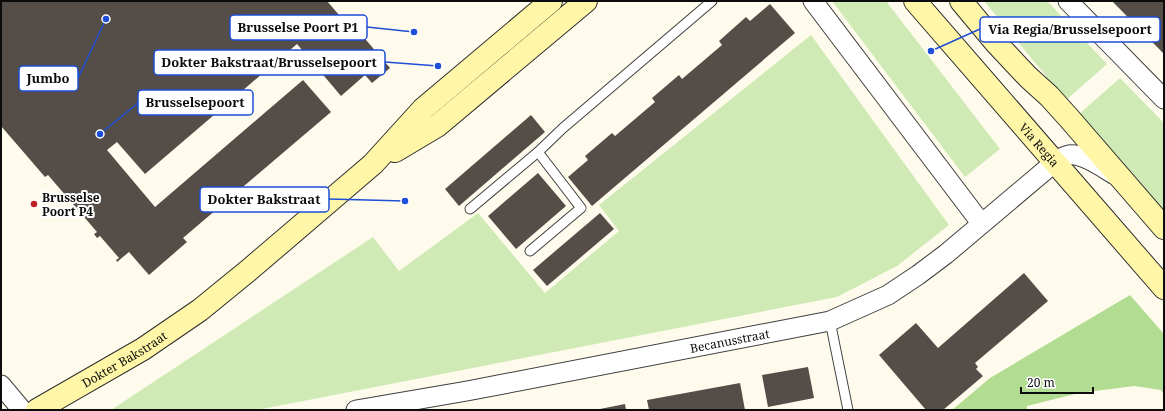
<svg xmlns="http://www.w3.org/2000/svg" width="1165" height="411" font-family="'Noto Serif',serif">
<rect width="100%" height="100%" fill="#fffbec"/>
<!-- green -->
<g fill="#cfeab4">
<path d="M832,1h54l114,148 -35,28z"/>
<path d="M984,1h63l60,63 -41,36z"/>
<path d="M811,35l138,190 -52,41 -60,31 -580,113h-146l262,-173 26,34 79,-58 67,80 74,-62 -20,-26z"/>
<path d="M1120,78l44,45v91l-86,-99z"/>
</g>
<!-- forest -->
<path fill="#b3dc93" d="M1130,295l34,39v61l-3,-5 -27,-4 -55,7 -52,13v4h-75l38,-32z"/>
<!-- building -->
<g fill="#554e48">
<path d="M1,1h326l24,28 4,-2 35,41 -18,15 -7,-8 -24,21 -44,-52 -152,130 -28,-32 -10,8 48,57 148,-127 28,32 -148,126 4,4 -38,33 -20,-23 -12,10 -1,-2 3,-2 -19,-22 -3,2 -3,-4 3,-2 -49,-57 -3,2 -44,-51z"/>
<path d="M1112,1h52v53z"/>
<path d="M770,4l25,29 -203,173 -24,-29 20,-17 -3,-4 27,-23 3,3 40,-34 -3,-4 27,-23 3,4 40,-34 -3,-4 27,-24 4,4z"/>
<path d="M531,115l14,17 -86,74 -14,-17z"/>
<path d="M538,173l28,33 -50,43 -28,-33z"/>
<path d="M600,213l14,16 -67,57 -14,-16z"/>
<path d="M1024,273l24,28 -73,62 3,4 -2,2 7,7 -40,34h-17l-47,-55 37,-32 22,25z"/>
<path d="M808,367l6,31 -46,9 -6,-32z"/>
<path d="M740,383l5,27h-96l-2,-10z"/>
<path d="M625,404l1,6h-26v-1z"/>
</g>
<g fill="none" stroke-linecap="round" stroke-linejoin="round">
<defs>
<g id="lane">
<path d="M470,209l68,-57 25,-24 149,-127"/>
<path d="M530,251l51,-43 -43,-56"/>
<path d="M830,321l18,89"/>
</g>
<g id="street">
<path d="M813,1l168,222"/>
<path d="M1068,1l96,98"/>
<path d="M1,385l21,25"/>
<path id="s1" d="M356,410l111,-19 363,-70 58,-26 30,-20 28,-21 109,-92c4,-3 9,-6 14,-7 14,-2 34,13 46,20"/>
</g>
<g id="secondary">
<path id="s2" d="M915,1l249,287"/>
<path d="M961,1l35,42 32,34 21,19 19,21 96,111"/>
<path d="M395,151l42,-25 149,-125"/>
<path id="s3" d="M37,410l106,-61 57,-39 49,-40 124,-106 50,-55 128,-108"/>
</g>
</defs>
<!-- lane casing -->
<use href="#lane" stroke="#3f3f3f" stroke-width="11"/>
<!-- street casing -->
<use href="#street" stroke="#3f3f3f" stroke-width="21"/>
<!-- secondary casing -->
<use href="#secondary" stroke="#2e2e2e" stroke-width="24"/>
<!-- lane -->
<use href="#lane" stroke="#fff" stroke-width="9"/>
<!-- street -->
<use href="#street" stroke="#fff" stroke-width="19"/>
<!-- secondary -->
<use href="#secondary" stroke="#fff7a7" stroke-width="22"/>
</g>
<!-- markers -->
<circle fill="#c02025" stroke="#fff" stroke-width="1.5" cx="34" cy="204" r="4"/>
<g text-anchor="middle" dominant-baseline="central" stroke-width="4" stroke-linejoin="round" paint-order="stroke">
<!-- street labels -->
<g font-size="12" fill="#0c0c0c" stroke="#fff">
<text stroke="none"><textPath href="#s2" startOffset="190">Via Regia</textPath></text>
<text stroke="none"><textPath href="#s1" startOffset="380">Becanusstraat</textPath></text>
<text stroke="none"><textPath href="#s3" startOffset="101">Dokter Bakstraat</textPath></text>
</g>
<!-- poi labels -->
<g font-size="12" font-weight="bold" fill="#0c0c0c" stroke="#fff" text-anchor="start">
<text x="42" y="197">Brusselse<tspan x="42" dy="14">Poort P4</tspan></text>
</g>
</g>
<!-- callouts -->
<path fill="none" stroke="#1d4ed8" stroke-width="1.5" d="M414 32L367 27M931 51L980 29M438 66L385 62M106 19L78 78M100 134L138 103M405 201L329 199"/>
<g fill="#1d4ed8" stroke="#fff" stroke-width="1.5">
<circle cx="414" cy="32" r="4"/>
<circle cx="931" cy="51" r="4"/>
<circle cx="438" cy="66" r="4"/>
<circle cx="106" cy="19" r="4"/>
<circle cx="100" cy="134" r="4"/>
<circle cx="405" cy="201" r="4"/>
</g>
<g fill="#fff" stroke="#1d4ed8" stroke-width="1.5">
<rect x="230" y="15" width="137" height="25" rx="4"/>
<rect x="980" y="17" width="180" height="25" rx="4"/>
<rect x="154" y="50" width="231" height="25" rx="4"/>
<rect x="19" y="66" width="59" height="25" rx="4"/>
<rect x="138" y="90" width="115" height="25" rx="4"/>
<rect x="200" y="187" width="129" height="25" rx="4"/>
</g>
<g font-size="13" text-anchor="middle" font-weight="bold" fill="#0c0c0c">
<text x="298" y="32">Brusselse Poort P1</text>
<text x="1070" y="34">Via Regia/Brusselsepoort</text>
<text x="269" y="67">Dokter Bakstraat/Brusselsepoort</text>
<text x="48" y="83">Jumbo</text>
<text x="195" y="107">Brusselsepoort</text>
<text x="264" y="204">Dokter Bakstraat</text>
</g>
<!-- border -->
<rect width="1165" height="411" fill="none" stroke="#0c0c0c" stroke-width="4"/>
<!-- scale -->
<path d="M1021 387v6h72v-6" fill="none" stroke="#0c0c0c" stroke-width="2"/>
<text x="1027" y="387" font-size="12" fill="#0c0c0c" stroke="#ffffff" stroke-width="3" paint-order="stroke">20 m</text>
</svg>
